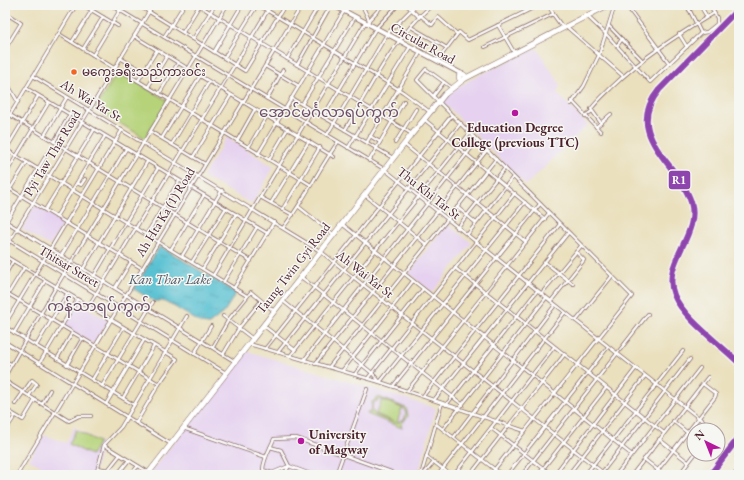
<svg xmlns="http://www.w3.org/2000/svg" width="744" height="480" font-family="'EB Garamond','Noto Sans Myanmar',serif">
<defs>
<pattern id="water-ripples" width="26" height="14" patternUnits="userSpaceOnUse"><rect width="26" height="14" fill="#55c0d1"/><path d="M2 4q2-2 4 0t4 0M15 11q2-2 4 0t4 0" fill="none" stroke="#489baa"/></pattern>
</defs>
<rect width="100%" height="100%" fill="#f6f6f2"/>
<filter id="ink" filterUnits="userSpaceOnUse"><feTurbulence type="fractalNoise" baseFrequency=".025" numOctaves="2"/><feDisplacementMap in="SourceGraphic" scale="8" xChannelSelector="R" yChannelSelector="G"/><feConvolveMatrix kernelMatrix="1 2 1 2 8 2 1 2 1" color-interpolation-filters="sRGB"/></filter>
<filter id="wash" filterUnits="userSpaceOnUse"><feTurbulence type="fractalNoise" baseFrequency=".012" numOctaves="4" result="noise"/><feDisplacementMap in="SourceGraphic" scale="16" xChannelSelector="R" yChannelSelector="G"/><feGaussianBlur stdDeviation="0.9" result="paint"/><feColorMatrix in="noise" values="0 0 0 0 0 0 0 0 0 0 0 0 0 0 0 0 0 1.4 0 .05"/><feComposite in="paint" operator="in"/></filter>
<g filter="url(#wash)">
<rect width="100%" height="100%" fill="#eae0bd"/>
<!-- built -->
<g fill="#e6d2f0">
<path d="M537,48l23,36 -3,9 31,32 -62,60 -84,-84 16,-14 15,-9z"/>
<path d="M227,137l47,30 -22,37 -49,-28z"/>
<path d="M35,205l29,18 -14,23 -28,-17z"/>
<path d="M447,224l25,19 -40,50 -23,-20z"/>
<path d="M78,302l31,19 -15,23 -31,-18z"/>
<path d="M247,351l189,57 -18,67h-270z"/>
<path d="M74,427l28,16 -8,32h-35l-30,-15 15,-25 22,8z"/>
</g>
<!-- garden -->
<g fill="#b6d37a" stroke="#807952" fill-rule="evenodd">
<path d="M118,71l50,30 -23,37 -50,-29z"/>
<path d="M379,397l27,11 2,8 -7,9 1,3 -35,-14 1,-2 3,1 1,-11zM381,399l22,9 3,5 -2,7 -7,3 5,-15 -20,-8 -6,14 20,9 -21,-8 -3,-6 1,-6z"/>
<path d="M76,430l23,12 -8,13 -22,-11z"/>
</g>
<!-- water -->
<path fill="url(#water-ripples)" stroke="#50707e" d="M160,246l76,47 -12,19 -15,12 -8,-1 -26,-16 -12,-6h-9l-20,-12z"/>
</g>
<g filter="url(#ink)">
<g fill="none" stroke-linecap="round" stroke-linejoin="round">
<defs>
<g id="minor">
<path d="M83,5l35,21"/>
<path d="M111,5l273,164 325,257 2,4"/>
<path d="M138,5l107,66 40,-66"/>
<path d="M198,5l214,129"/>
<path d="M258,5l145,87 27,20"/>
<path d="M362,5l7,15"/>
<path d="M407,5l12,12"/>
<path d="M548,5l5,8"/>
<path d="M626,5l43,58"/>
<path d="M677,5l11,2 13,26"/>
<path d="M700,5l7,12"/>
<path d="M364,8l3,-3"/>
<path d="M689,10l5,-5"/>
<path d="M5,13l16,10 -16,26"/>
<path d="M420,15l12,10 6,-8 19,17"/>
<path d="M588,17l18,17 44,48 51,-49 6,-1 10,-8v-6l-7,-13"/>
<path d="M368,24l1,-4 14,-15"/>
<path d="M498,25l17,29"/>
<path d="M609,26l33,34"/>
<path d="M411,27l36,21"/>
<path d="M567,27l56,49"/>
<path d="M183,32l16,-26"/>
<path d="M59,34l55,34"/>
<path d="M679,34l8,13"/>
<path d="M134,36l200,121"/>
<path d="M164,37l20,-32"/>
<path d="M193,39l22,-34"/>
<path d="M72,42l20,-32"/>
<path d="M617,46l5,-7"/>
<path d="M485,47l68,-33 10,14"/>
<path d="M83,49l20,-32"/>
<path d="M214,52l28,-47"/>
<path d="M93,55l30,-50"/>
<path d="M120,58l23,13"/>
<path d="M224,58l33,-53"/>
<path d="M287,59l32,-54"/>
<path d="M437,61l22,-29 9,8 71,-35"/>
<path d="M297,65l34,-60"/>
<path d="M265,66l34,20"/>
<path d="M115,67l196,118"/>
<path d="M33,76l287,175 286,224"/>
<path d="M5,80l13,22"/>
<path d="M138,81l19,-31"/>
<path d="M148,87l19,-31"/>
<path d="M26,88l241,145"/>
<path d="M452,88l-26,-19 -9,11 215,216 -142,179"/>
<path d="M159,94l19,-31"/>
<path d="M434,95l10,-13"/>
<path d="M291,98l102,60"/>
<path d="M267,99l16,-29"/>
<path d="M572,101l29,31"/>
<path d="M302,104l53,-87"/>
<path d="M571,104l13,-18 15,-31 14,-44 6,-6"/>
<path d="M10,115l241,146"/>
<path d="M585,116l7,-5"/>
<path d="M323,117l53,-89 22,-23"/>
<path d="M425,120l120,99"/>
<path d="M5,123l71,-118"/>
<path d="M601,123l-10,-14c6,-8 14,-15 21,-22 31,-30 66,-52 102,-74"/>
<path d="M596,127l15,-13"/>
<path d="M345,130c26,-44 48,-91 87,-125"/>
<path d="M151,132l54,32"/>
<path d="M327,135l60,-101 29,-29"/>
<path d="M44,136l23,-39"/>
<path d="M370,136l10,6"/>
<path d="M162,138l38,-62"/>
<path d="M237,141l18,-32"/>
<path d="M54,142l16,-28"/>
<path d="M367,142l53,-89"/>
<path d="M395,143l21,-34"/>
<path d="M172,144l37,-62"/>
<path d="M405,145l121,97"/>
<path d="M248,148l19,-32"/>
<path d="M348,148l62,-101"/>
<path d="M5,149l242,147"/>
<path d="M5,151l33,-55"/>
<path d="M258,154l86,-143"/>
<path d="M193,157l38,-62"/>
<path d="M269,160l19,-32"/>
<path d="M369,161l35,-60"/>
<path d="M5,175l44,-73"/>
<path d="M77,183l4,2 4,-6"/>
<path d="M5,186l138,83"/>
<path d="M365,195l62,50"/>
<path d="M5,197l22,-35"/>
<path d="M260,197l33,18"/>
<path d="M271,203l38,-62"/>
<path d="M299,207l34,27"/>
<path d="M457,207l19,16"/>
<path d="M45,210l49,-80"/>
<path d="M282,210l38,-63"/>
<path d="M56,217l49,-81"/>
<path d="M5,221l229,140"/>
<path d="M6,222l41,-68"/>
<path d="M342,224l290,231"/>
<path d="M283,228c21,-27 35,-58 55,-86"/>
<path d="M457,228l48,-60"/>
<path d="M146,235l33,-54"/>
<path d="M467,235l46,-58"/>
<path d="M5,238l221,135"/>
<path d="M5,249l148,-244"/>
<path d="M171,249l33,-54"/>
<path d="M5,256l172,103 -18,25 -23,39"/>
<path d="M61,256l65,-107"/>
<path d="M182,256l40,-66"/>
<path d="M192,262l34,-54"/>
<path d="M546,263l27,21"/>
<path d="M203,268l33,-54"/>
<path d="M455,268l209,165"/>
<path d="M83,269l64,-107"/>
<path d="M214,274l151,-251"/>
<path d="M5,275l8,-14"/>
<path d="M94,276l64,-108"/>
<path d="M301,277l162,128"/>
<path d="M224,281l33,-54"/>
<path d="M115,288l16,-26"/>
<path d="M234,288l40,-66"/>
<path d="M5,292l154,92"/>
<path d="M541,294l40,-48"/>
<path d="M5,299l19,-31"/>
<path d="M283,301l89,72 8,9 145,49"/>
<path d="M551,301l33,-41 -8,-8"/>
<path d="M88,307l183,-302"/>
<path d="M223,316l30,23"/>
<path d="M576,321l36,-45"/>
<path d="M5,324l117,-194"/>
<path d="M264,326l31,24"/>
<path d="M5,327l129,78"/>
<path d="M14,333l31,-52"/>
<path d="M5,342l166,102"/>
<path d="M249,344l131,38 145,-180"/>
<path d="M36,346l31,-52"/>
<path d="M213,347l16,-28 22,-27 23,19"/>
<path d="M265,349l187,-234"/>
<path d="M278,352l183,-229"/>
<path d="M224,353l15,-25 22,-27"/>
<path d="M194,354l17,-28"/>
<path d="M290,356l180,-223"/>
<path d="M57,359l15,-26"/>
<path d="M304,360l173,-219"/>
<path d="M5,361l6,3"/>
<path d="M39,364l38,-64"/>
<path d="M315,364l172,-214"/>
<path d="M67,365l15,-26"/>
<path d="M329,367l167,-208"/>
<path d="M342,371l71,-90"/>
<path d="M355,374l68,-85"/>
<path d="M5,376l51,-89 171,-282"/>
<path d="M368,378l147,-185"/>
<path d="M92,380l31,-52"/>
<path d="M5,381l64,40 10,-5h12"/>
<path d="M102,386l51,-84"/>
<path d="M393,386l147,-182"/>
<path d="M407,391l142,-178"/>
<path d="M423,396l137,-172"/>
<path d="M123,398l31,-52"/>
<path d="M434,400l134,-167"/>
<path d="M15,404l17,-24 5,4 -8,12"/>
<path d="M42,404l8,-14"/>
<path d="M106,404l38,-64"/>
<path d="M446,405l91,-114"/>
<path d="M5,409l18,11 12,-20"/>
<path d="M673,421l21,17"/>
<path d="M436,424l66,51"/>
<path d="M183,428l83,29"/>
<path d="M491,428l61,47"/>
<path d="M443,429l103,-131"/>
<path d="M5,431l10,-15"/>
<path d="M454,437l101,-132"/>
<path d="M659,439l29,23"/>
<path d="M104,445l44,27"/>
<path d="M270,447l11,3 8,16 -17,7 -9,-3c0,-10 7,-22 11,-31l22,-1 95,34"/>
<path d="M426,456l25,19"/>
<path d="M644,459l20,16"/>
<path d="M98,468l10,2 8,5"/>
<path d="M17,475l285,-470"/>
<path d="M96,475l8,-30 17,-18 66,-111"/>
<path d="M107,475l1,-5 12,-15"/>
<path d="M117,475l12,-15"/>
<path d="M130,475l8,-9"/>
<path d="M284,475l5,-9 24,9"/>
<path d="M336,475l31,-86"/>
<path d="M421,475l21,-72"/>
<path d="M423,475l11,-13"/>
<path d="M438,475l127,-163"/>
<path d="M454,475l100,-128"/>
<path d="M470,475l94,-120"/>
<path d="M507,475l101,-128"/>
<path d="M522,475l126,-161"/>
<path d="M538,475l68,-87"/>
<path d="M554,475l82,-107"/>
<path d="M568,475l77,-99"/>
<path d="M585,475l98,-124"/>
<path d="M600,475l90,-116"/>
<path d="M616,475l84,-107"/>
<path d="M632,475l76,-98"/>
<path d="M654,475l61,-78 1,-3 -13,-10"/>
<path d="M679,475l16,-21"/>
<path d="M734,475l5,-6"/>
</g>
<path id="major" d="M333,5l129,69"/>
<g id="highway">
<circle cx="462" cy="77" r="3"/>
<path d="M464,79l144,-74"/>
<path d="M147,475l265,-341 33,-40 18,-14"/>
</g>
</defs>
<!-- minor casing -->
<use href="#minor" stroke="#82635e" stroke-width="4"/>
<!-- major casing -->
<use href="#major" stroke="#82635e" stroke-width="5.5"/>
<!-- highway casing -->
<use href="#highway" stroke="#82635e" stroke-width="6"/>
<!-- minor -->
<use href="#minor" stroke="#fff" stroke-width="2.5"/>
<!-- major -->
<use href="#major" stroke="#fff" stroke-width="4"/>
<!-- highway -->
<use href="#highway" stroke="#fff" stroke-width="5"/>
<defs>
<g id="rail-1">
<path d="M739,8l-80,82c-37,45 20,73 32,112 10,33 -30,60 -17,93 9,23 47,50 65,68"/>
<path d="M710,475l29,-38"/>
</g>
</defs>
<!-- rail-1 casing -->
<use href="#rail-1" stroke="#f6f6f2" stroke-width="9"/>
<!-- rail-1 -->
<use href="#rail-1" stroke="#8e44ad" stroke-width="6"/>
</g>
</g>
<!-- markers -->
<circle fill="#f26522" stroke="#f6f6f2" stroke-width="1.5" cx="74" cy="72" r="3.5"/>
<g fill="#b5179e" stroke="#f6f6f2" stroke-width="1.5">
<circle cx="515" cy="113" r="4"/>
<circle cx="301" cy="441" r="4"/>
</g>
<g text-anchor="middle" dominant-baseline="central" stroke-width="3" stroke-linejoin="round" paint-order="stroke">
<!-- bus labels -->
<g font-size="12" fill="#4a1f2b" stroke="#f6f6f2" text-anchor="start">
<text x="82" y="72">မကွေးခရီးသည်ကားဝင်း</text>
</g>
<!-- street labels -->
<g font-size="13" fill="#4a1f2b" stroke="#f6f6f2">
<text transform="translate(423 43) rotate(29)">Circular Road</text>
<text transform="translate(91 100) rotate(31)">Ah Wai Yar St</text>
<text transform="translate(52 153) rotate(-59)">Pyi Taw Thar Road</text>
<text transform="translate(429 193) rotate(38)">Thu Khi Tar St</text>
<text transform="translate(165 212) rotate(-59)">Ah Hta Ka (1) Road</text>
<text transform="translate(69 266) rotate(31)">Thitsar Street</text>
<text transform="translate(293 268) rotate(-52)">Taung Twin Gyi Road</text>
<text transform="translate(365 274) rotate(38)">Ah Wai Yar St</text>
</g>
<!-- poi labels -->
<g font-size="13" font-weight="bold" fill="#4a1f2b" stroke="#f6f6f2">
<text x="515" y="127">Education Degree<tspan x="515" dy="15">College (previous TTC)</tspan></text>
<text x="309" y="434" text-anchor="start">University<tspan x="309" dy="15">of Magway</tspan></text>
</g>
<!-- water labels -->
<g font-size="14" font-style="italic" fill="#4e5765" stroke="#f6f6f2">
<text x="170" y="279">Kan Thar Lake</text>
</g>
<!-- quarter labels -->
<g font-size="15" fill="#6e4f66" stroke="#f6f6f2">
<text x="329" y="111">အောင်မင်္ဂလာရပ်ကွက်</text>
<text x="99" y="305">ကန်သာရပ်ကွက်</text>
</g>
</g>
<rect stroke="#f6f6f2" stroke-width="1.5" x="668" y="170" width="23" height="20" rx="4" fill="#8e44ad"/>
<g font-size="11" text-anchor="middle" font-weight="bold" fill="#fff">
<text x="679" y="184">R1</text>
</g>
<!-- margin -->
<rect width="744" height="480" fill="none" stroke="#f6f6f2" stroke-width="20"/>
<!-- north arrow -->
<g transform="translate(706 442) rotate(317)"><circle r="19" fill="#f6f6f2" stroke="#b1a0a2"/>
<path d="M0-3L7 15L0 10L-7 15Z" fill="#b5179e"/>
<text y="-6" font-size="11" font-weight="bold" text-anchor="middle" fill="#4a1f2b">N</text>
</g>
</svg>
